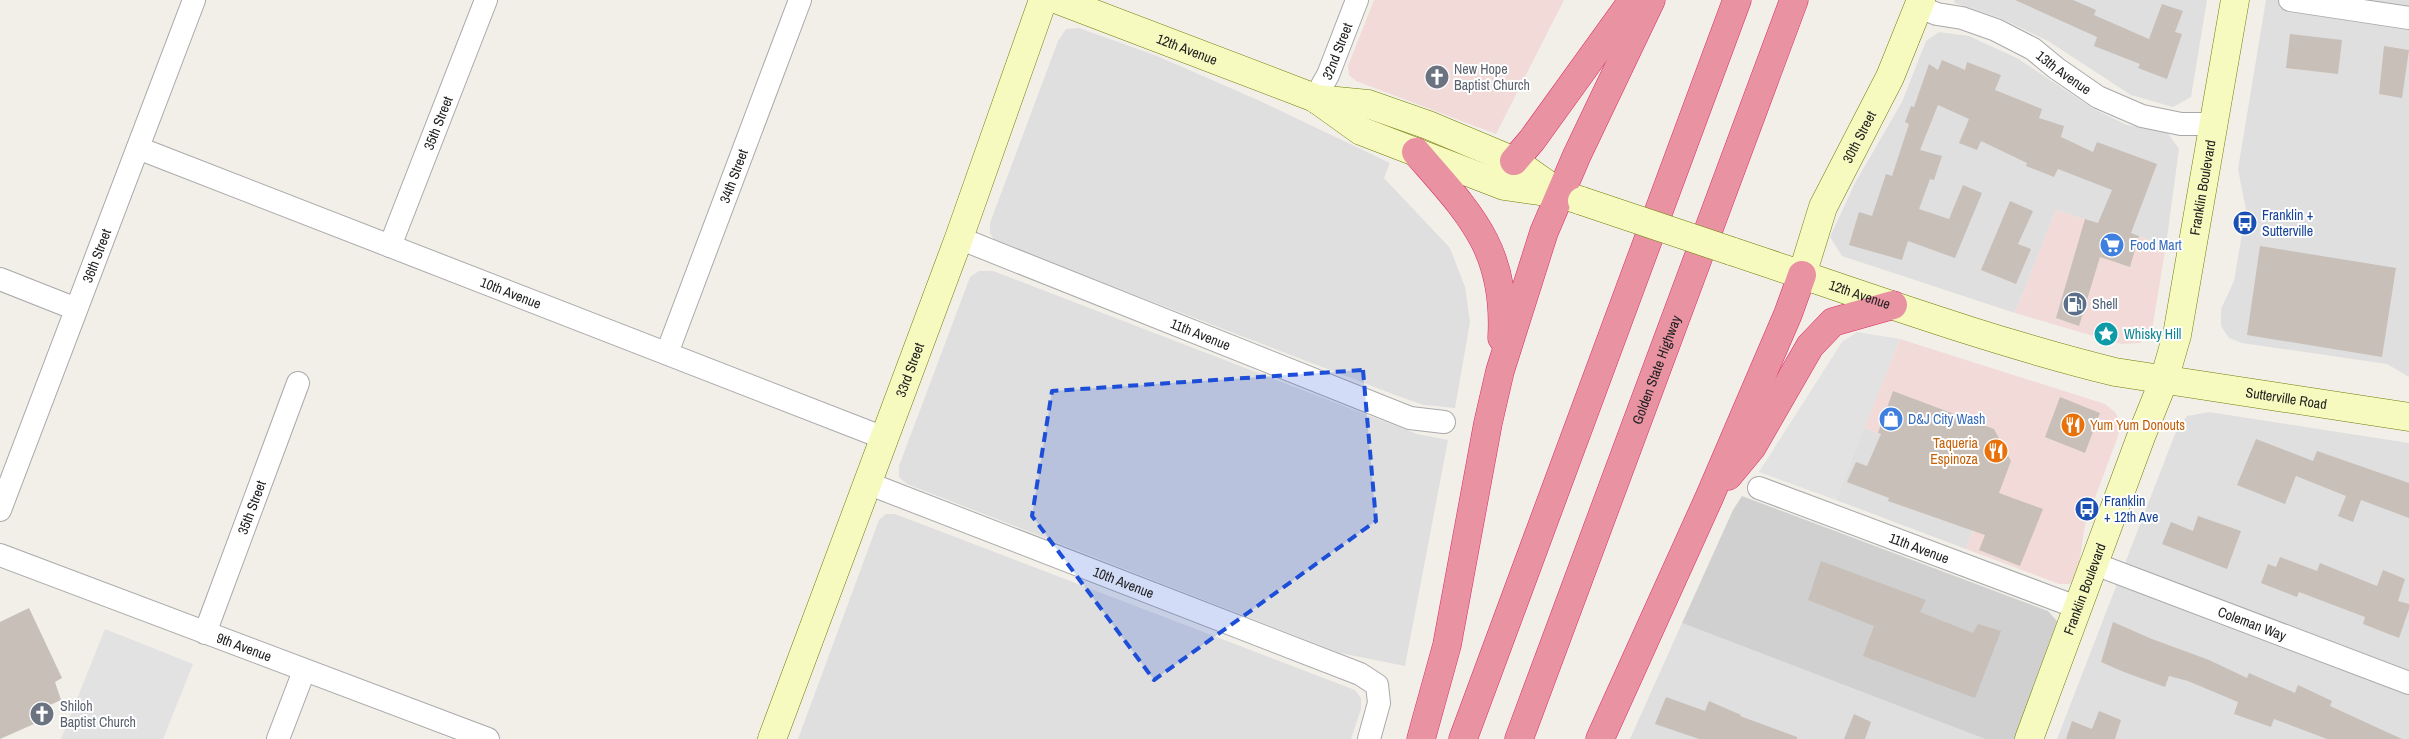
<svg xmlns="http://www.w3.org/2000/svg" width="2409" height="739" font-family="'Archivo Narrow',sans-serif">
<rect width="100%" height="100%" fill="#f2efe9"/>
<!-- residential -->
<g fill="#e0dfdf">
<path d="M1954,0h253l-16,97 -18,10 -42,-12 -83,-54 -48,-23 -45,-15z"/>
<path d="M2266,0h143v377l-22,-13 -145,-21 -13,-5 -8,-12v-17l13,-28 12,-71 -8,-41z"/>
<path d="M1079,28l78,28 103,45 130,62 -6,15 66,70 15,39 5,35 -15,86 -31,-3 -29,-10 -400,-154 -5,-8v-10l68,-182 8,-12z"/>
<path d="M1939,32l30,4 48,22 75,50 35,17 40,7 12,17 -13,96 -110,-35 -41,103 -173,-57 -12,-19 25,-54 47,-81 24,-61z"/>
<path d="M979,271h14l398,153 26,10 31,6 -43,226 -65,-13 -433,-169 -8,-7v-11l71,-189z"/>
<path d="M2209,412l200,31v296h-352l118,-305 12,-18z"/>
<path d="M1864,428l129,49 -27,72 -130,-49z"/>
<path d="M886,514h9l460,176 6,8v11l-10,30h-553l81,-219z"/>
<path d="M1682,623l303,116h-355z"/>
</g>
<!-- commercial -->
<g fill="#f2dad9">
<path d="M1374,0h190l-68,134 -140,-53 -7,-6 -1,-9z"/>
<path d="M2056,210l110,35 -14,85 -12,13 -19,1 -106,-31z"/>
<path d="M1900,339l205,65 10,8 5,10 -2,14 -33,89 -8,51 -7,8h-11l-93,-35 27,-72 -129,-49z"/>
</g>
<!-- religious -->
<path fill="#d0d0d0" d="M1742,496l306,115 9,10 -1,12 -42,106h-29l-303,-116 51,-113z"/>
<!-- parking -->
<g fill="#e2e2e2">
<path d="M1857,332l43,7 -64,161 -77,-28 83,-130z"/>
<path d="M105,629l88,35 -30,75h-102z"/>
</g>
<!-- building -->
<g fill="#c7bfb8">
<path d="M2015,0h58l23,10 -2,5 55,24 13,-35 21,7 -8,21 7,2 -15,45 -29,-11 2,-4 -46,-18 3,-9z"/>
<path d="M2290,34l52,6 -4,34 -52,-6z"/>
<path d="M2384,46l25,4 -7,48 -23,-4z"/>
<path d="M1942,60l23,10 2,-8 34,13 -6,15 47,19 -3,9 25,8 -3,11 32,15 4,-10 60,22 -26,69 8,3 -9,31 -30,-10 -21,69 -23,-8 29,-99 13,4 14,-33 -54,-21 -4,8 -28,-11 1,-3 -46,-22 -4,9 -18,-7 10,-24 -31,-14 -18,45 22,6 -8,24 -4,-1 -11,30 30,10 14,-34 19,8 -27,65 -47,-17 -6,19 -53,-15 10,-33 13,4 14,-42 6,2 17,-52 -4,-2 6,-16 3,1 15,-43 9,6z"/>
<path d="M2010,201l23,10 -15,33 13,5 -15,35 -35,-14z"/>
<path d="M2260,246l136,22 -14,89 -135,-22z"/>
<path d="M1893,391l101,38 17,32 -12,32 44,16 -23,57 -41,-16 6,-15 -97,-34 1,-3 -42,-16 9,-20 11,4 14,-32 -3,-1z"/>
<path d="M2060,397l40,16 -15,40 -40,-16z"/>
<path d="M2256,439l57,22 4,-10 92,32v35l-48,-18 -8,22 -15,-6 8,-20 -50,-20 -11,28 -48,-19z"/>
<path d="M2198,516l43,15 -14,38 -65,-25 9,-22 22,9z"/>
<path d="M2280,557l37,14 3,-8 57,23 6,-16 22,9 -7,22 11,3v5l-10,29 -36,-14 2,-7 -66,-25 -2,5 -36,-14 7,-19 8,3z"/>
<path d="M1821,561l105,39 -6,12 53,21 5,-9 23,7 -26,67 -112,-42 11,-30 -66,-26z"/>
<path d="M29,608l33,70 -7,4 6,18 -13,6 4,10 -52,23v-117z"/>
<path d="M2113,622l39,17 57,21 38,18 2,-5 46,20 3,-8 34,16 -2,5 72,33h-75l-53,-20 -3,8 -37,-13 4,-12 -50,-21 -19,-5 -4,11 -41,-15 -23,-10z"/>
<path d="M1666,697l39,14 4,-10 32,14 -1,1 57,21v2h-98l-44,-15z"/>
<path d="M2099,711l22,9 -6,19h-49l6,-18 20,8z"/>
<path d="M1854,714l17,8 -6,17h-21z"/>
</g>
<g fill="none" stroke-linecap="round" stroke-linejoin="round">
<defs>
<g id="street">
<path d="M2290,0l119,18"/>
<path id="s1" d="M1919,7l18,7 25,4 34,12 37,19 23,19 42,29 44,19 39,8h32"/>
<path id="s2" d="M1315,98l13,-23 29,-75"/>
<path id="s3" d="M138,148l746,290"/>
<path id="s4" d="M959,238l451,180 34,4"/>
<path id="s5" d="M390,246l96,-246"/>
<path d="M0,279l76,30"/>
<path id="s6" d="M667,353l133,-353"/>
<path id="s7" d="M867,483l493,191 17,11 2,18 -10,36"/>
<path id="s8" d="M1759,488l320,120"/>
<path id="s9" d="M0,510l194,-510"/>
<path id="s10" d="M0,555l488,184"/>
<path id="s11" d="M2095,564l314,119"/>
<path id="s12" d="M205,633l93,-250"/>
<path d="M278,739l26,-68"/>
</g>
<g id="secondary">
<path id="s13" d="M1058,0l257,98 46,33 143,55 57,8 21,7"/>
<path d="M1316,99l52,5 60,21 86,36 44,31"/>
<path id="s14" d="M1731,251c127,42 254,89 384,121l294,45"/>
<path id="s15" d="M1802,275l21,-68 67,-130 31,-77"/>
<path id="s16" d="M772,739l187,-501 84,-238"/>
<path id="s17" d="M2029,739l113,-305 22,-54 13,-45 58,-335"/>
</g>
<g id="highway">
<path d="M1416,152c54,62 91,97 86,186"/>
<path d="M1514,161l18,-21 101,-140"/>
<path d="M1728,476l24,-29 58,-101 23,-24 60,-17"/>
<path d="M1421,739l26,-94 41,-222 12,-52 44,-139 33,-77 74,-155"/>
<path d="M1463,739l274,-739"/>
<path id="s18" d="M1519,739l275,-739"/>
<path d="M1600,739l109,-241 79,-184 14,-39"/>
</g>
</defs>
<!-- street casing -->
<use href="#street" stroke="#a9a9a9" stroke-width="24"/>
<!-- secondary casing -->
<use href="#secondary" stroke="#707d05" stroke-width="29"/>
<!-- highway casing -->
<use href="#highway" stroke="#dc2a67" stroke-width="29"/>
<!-- street -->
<use href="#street" stroke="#fff" stroke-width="22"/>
<!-- secondary -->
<use href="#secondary" stroke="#f7fabf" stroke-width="28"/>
<!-- highway -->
<use href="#highway" stroke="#e892a2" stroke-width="28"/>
<defs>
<path id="secondary-bridge" d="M1582,201l149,50"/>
</defs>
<!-- secondary-bridge casing -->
<use href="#secondary-bridge" stroke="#707d05" stroke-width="29" stroke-linecap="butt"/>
<!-- secondary-bridge -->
<use href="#secondary-bridge" stroke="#f7fabf" stroke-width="28"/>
</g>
<!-- marked area -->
<path fill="#1d4ed8" fill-opacity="0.2" stroke="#1d4ed8" stroke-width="4" stroke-dasharray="10 6" stroke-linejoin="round" d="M1363,370l13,151 -222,159 -122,-164 20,-125z"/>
<!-- icons -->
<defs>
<symbol id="church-disc" viewBox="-11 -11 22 22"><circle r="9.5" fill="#6b7280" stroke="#fff"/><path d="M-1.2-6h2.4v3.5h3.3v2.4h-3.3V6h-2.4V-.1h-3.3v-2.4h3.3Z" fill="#fff"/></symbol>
<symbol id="bus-disc" viewBox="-11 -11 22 22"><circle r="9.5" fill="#1a4fb4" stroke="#fff"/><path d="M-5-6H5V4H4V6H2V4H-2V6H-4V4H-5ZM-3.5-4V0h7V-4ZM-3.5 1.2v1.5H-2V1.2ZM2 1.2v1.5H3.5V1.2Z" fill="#fff"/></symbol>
<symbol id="supermarket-disc" viewBox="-11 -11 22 22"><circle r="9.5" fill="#3f7fe0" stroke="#fff"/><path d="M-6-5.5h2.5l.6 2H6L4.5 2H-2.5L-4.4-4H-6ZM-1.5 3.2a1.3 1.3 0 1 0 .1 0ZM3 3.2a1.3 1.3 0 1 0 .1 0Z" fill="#fff"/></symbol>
<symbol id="fuel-disc" viewBox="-11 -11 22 22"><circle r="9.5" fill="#5c6f8a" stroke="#fff"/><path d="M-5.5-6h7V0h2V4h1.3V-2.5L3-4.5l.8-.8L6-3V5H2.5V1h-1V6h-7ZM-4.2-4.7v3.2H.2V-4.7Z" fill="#fff"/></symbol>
<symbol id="sight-disc" viewBox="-11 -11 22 22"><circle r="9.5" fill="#0f9aa8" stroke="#fff"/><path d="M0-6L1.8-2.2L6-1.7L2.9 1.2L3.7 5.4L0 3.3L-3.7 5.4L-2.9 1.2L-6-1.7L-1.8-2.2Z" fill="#fff"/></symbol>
<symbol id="shop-disc" viewBox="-11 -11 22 22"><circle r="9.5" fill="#3f7fe0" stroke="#fff"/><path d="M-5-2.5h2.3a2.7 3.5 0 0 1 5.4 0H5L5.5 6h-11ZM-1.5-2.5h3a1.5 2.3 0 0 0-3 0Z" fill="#fff"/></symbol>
<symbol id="restaurant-disc" viewBox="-11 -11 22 22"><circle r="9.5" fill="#e8710a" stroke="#fff"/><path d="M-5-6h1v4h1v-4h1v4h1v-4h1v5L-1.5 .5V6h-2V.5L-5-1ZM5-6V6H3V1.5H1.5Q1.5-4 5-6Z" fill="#fff"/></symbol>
</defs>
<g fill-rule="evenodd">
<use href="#church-disc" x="1423" y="63" width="28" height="28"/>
<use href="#bus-disc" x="2231" y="209" width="28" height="28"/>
<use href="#supermarket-disc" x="2098" y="231" width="28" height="28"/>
<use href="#fuel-disc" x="2061" y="290" width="28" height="28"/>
<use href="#sight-disc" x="2092" y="320" width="28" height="28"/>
<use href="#shop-disc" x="1877" y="405" width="28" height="28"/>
<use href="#restaurant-disc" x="2059" y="411" width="28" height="28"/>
<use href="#restaurant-disc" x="1982" y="437" width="28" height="28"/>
<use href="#bus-disc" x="2073" y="495" width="28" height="28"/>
<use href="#church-disc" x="28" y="700" width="28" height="28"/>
</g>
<g text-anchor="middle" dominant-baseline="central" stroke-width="4" stroke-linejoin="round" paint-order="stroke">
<!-- street labels -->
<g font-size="14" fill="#222" stroke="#fff">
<text stroke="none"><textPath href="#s13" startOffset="138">12th Avenue</textPath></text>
<text stroke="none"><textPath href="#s2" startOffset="52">32nd Street</textPath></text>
<text stroke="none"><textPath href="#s1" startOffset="161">13th Avenue</textPath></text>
<text stroke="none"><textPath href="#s5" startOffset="132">35th Street</textPath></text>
<text stroke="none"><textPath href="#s15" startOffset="150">30th Street</textPath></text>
<text stroke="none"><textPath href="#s6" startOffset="189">34th Street</textPath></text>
<text stroke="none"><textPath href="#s17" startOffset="580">Franklin Boulevard</textPath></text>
<text stroke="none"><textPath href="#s9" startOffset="272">36th Street</textPath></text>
<text stroke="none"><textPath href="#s3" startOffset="400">10th Avenue</textPath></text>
<text stroke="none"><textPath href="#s14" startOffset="136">12th Avenue</textPath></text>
<text stroke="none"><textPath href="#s4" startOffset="260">11th Avenue</textPath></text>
<text stroke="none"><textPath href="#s16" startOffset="394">33rd Street</textPath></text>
<text stroke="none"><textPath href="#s18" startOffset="394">Golden State Highway</textPath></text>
<text stroke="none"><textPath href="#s14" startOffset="576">Sutterville Road</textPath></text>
<text stroke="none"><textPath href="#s12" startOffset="134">35th Street</textPath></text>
<text stroke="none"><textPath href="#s8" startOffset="171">11th Avenue</textPath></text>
<text stroke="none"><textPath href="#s7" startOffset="275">10th Avenue</textPath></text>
<text stroke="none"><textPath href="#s17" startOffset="160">Franklin Boulevard</textPath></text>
<text stroke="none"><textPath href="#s11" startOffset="168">Coleman Way</textPath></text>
<text stroke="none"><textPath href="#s10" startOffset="261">9th Avenue</textPath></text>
</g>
<!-- worship labels -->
<g font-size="14" fill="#5b616d" stroke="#fff" text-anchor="start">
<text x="1454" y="69">New Hope<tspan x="1454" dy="16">Baptist Church</tspan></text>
<text x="60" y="706">Shiloh<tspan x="60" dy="16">Baptist Church</tspan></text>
</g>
<!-- transit labels -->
<g font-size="14" fill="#164399" stroke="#fff" text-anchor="start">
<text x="2262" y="215">Franklin +<tspan x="2262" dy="16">Sutterville</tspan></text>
<text x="2104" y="501">Franklin<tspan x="2104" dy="16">+ 12th Ave</tspan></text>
</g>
<!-- shop labels -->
<g font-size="14" fill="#366cbe" stroke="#fff" text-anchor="start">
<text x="2130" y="245">Food Mart</text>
<text x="1908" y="419">D&amp;J City Wash</text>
</g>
<!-- service labels -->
<g font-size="14" fill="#4e5e75" stroke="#fff" text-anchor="start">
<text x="2092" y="304">Shell</text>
</g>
<!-- culture labels -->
<g font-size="14" fill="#0d838f" stroke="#fff" text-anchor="start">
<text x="2124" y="334">Whisky Hill</text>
</g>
<!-- food labels -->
<g font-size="14" fill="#c56008" stroke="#fff" text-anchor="start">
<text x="2090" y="425">Yum Yum Donouts</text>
<text x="1978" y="443" text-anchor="end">Taqueria<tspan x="1978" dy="16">Espinoza</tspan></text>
</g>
</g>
</svg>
